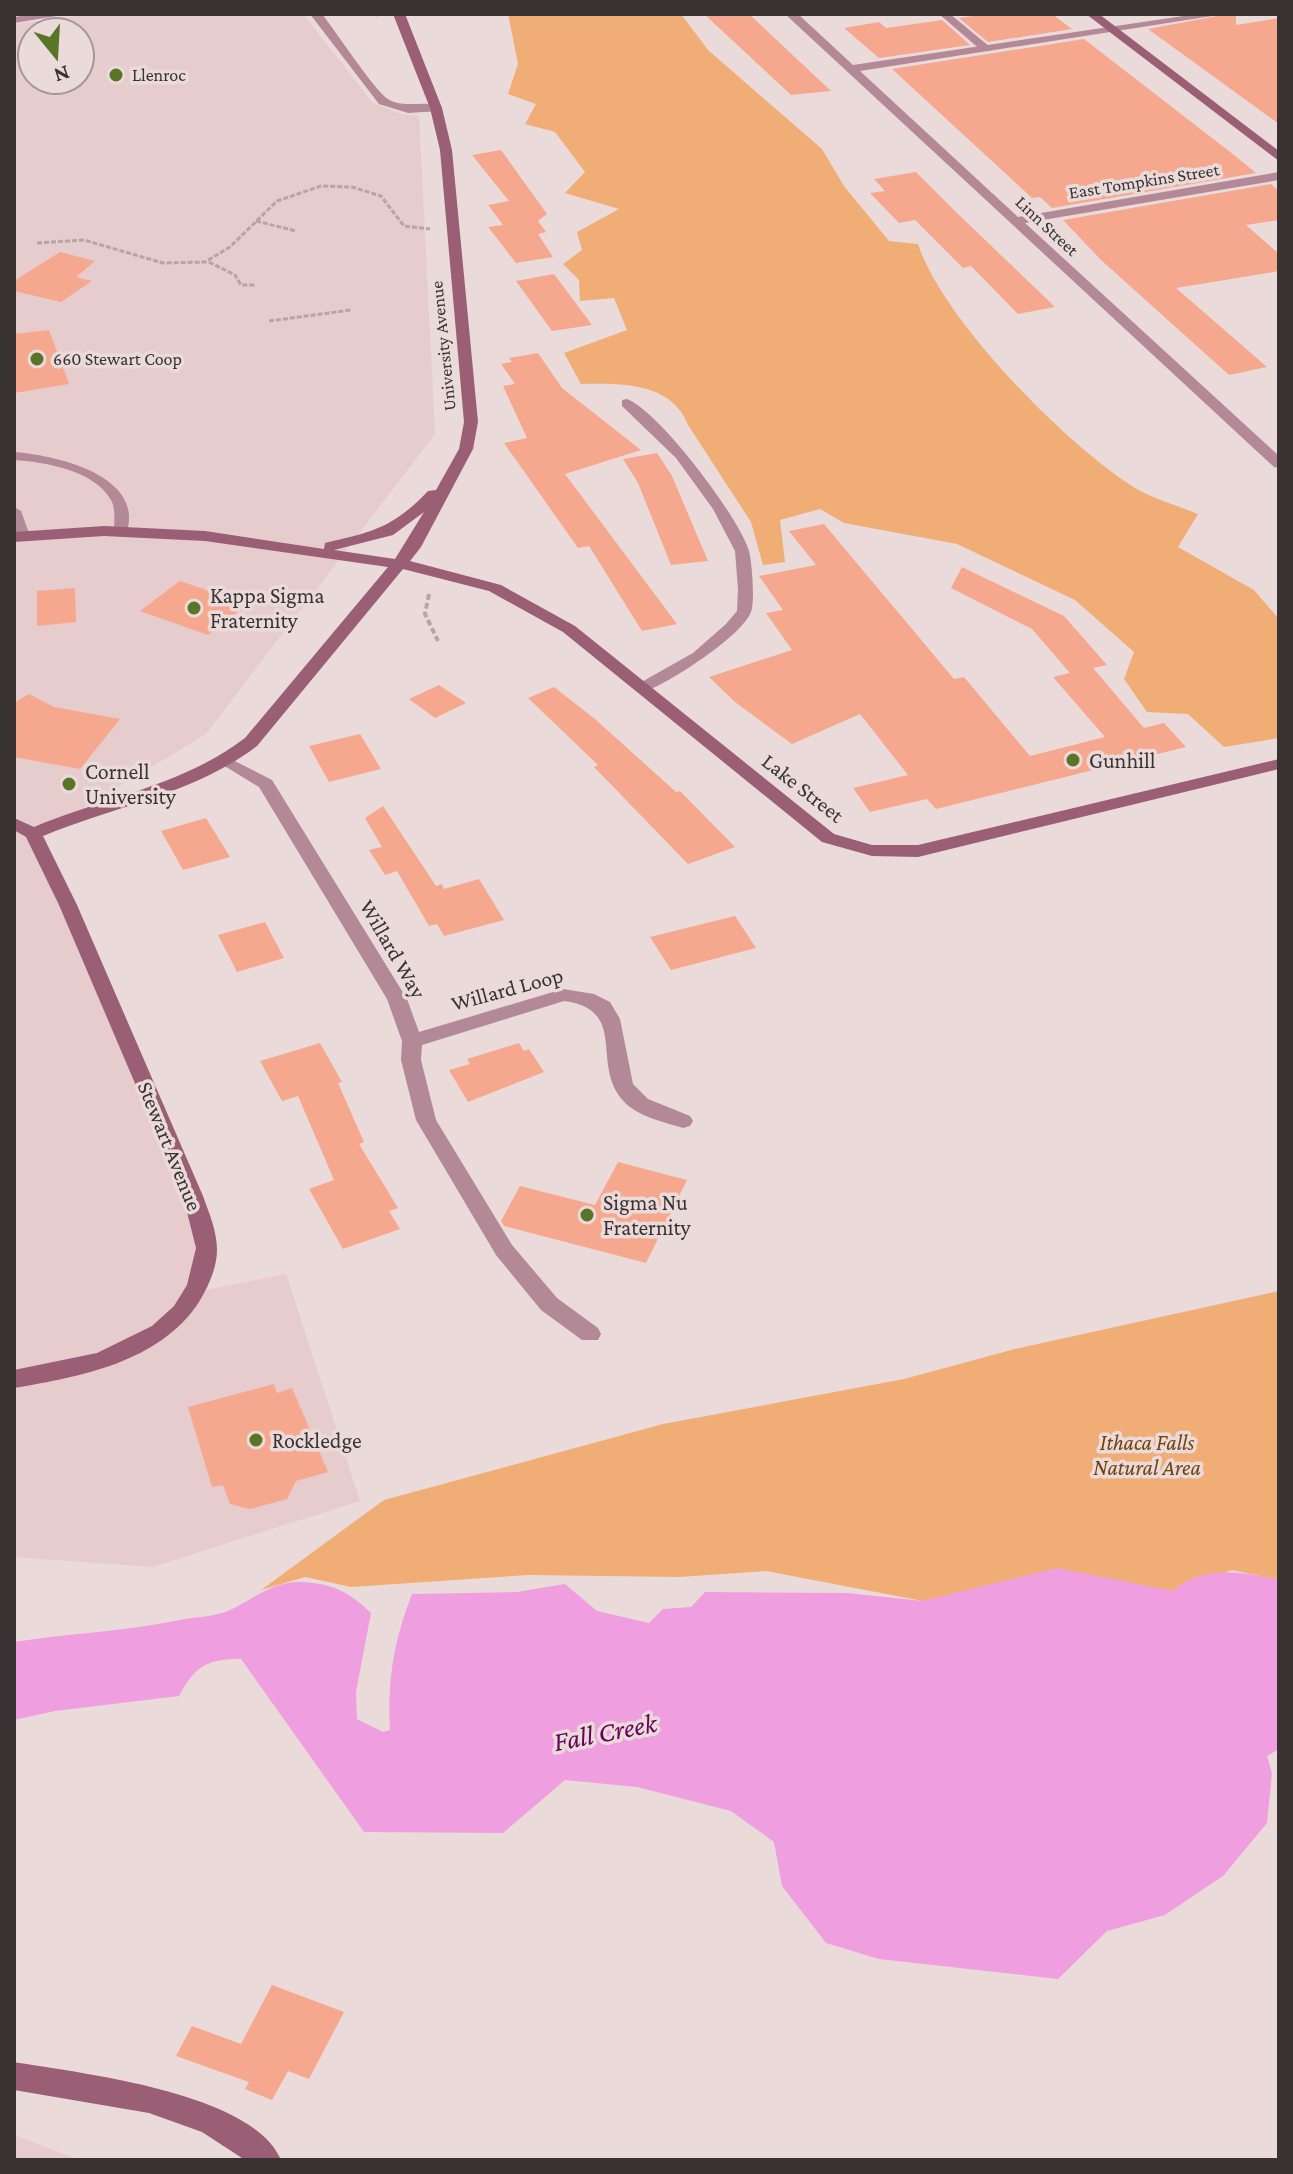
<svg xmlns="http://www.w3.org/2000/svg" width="1293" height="2174" font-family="'Crimson Pro',serif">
<rect width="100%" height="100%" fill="#ebdada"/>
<!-- built -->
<g fill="#e6cccc" fill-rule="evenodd">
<path d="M93,14h210l69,88 29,12 18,2 16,318 -229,300 -164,99 170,395 -6,62 80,-16 74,227 -208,66 -138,-10v-1533zM32,32h48v48h-48z"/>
<path d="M14,2135l66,25h-66z"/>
</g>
<!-- green -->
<g fill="#f0ae76">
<path d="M508,14h173l27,36 114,99 22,37 45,55 29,3c25,76 148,201 217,244 19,11 43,18 63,26l-20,33 76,43 25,29v119l-55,9 -36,-33 -41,-2 -23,-33 10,-27 -59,-52 -118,-56 -113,-21 -24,-14 -40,11 5,42 -22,3 -12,-43 -63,-97c-16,-43 -68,-42 -107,-41l-17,-31 63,-23 -13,-32 -34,3 -1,-21 -16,-16 19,-14 -5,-18 42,-23 -54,-16 20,-21 -30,-40 -30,-8 11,-20 -28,-10 10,-30z"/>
<path d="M1279,1291v289l-47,-10 -59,21 -36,-4 -173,6 -41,8 -157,-30 -87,6 -151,-2 -177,12 -46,-10 -44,13 123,-90 279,-76 241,-45 111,-30z"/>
</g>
<!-- water -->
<path fill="#ef9fdf" d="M1057,1568l116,23c31,-27 69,-19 106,-11v169l-12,7 5,17 -5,50 -44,53 -58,39 -58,16 -49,48 -179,-20 -53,-16 -44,-57 -8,-44 -43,-31 -94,-24 -72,-7 -62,53 -139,-1 -123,-173c-34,0 -46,7 -62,37l-124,15 -41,9v-78c57,-9 115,-11 171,-23 14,-2 30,-3 43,-8 25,-11 44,-30 73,-29 30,1 49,10 70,31l-15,79 1,27 26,13 7,-2c-3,-50 4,-90 22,-136l105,-2 48,-8 32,27 52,12 14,-14 28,-2 14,-15 142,1 76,8z"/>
<!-- building -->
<g fill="#f5a88e">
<path d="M704,14h45l82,77 -40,4z"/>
<path d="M987,14h65l20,15 -84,13 -29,-24z"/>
<path d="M1228,14h8v11l43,-7v106l-131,-95z"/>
<path d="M942,20l28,25 -91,13 -35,-30 35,-6 7,6z"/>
<path d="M1084,39l150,116 22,18 -204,35 -12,-11 -8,1 -140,-129z"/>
<path d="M501,150l46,64 -9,7 8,11 -8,2 15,23 -37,6 -28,-36 15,-2 -15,-20 21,-4 -37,-46z"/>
<path d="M916,172l40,40 99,95 -37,7 -47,-48 -8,2 -48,-48 -16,3 -29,-30 15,-2 -11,-12z"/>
<path d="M1271,184l8,7v29l-33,5 33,29v17l-103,17 91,79 -38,8 -128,-115 -38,-40z"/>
<path d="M60,252l35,9 -19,16 16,4 -31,21 -47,-11v-10z"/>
<path d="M554,274l38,51 -40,6 -36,-50z"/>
<path d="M49,330l20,54 -55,9v-59z"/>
<path d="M538,353l24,35 79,62 -76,24 112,150 -35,7 -53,-85 -11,2 -74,-105 23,-5 -24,-52 12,-2 -14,-20 11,-2 -3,-4z"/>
<path d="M657,453l15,23 36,85 -37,4 -33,-82 -15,-24z"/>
<path d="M824,524l130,155 10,-2 66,79 75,-19 -52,-60 25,-6 -8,2 -38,-44 -81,-41 11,-21 102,49 43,49 -14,3 51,60 20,-5 22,24 -250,62 -9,-10 -57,13 -17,-24 55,-13 -48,-61 -68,30 -57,-42 -26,-25 83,-27 -26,-37 17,-3 -24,-34 57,-11 -27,-34z"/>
<path d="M180,581l68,23 -40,31 -68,-24z"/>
<path d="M75,588l1,34 -39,4v-35z"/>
<path d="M439,685l27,18 -31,15 -26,-19z"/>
<path d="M554,687l41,32 81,73 4,-1 55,56 -47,17 -94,-97 4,-2 -70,-67z"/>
<path d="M29,694l25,13 66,12 -40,50 -66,-12v-54z"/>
<path d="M360,734l21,35 -52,13 -20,-36z"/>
<path d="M383,806l53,80 6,-2 2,5 35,-10 25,41 -60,16 -7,-12 -8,2 -32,-55 -12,4 -16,-25 13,-3 -17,-29z"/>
<path d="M206,818l24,39 -47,13 -22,-39z"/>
<path d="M735,916l21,32 -85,22 -21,-33z"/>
<path d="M265,922l19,36 -47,14 -19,-37z"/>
<path d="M320,1043l22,39 -4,1 26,59 -5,2 39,64 -9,3 11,18 -57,20 -34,-60 25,-9 -36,-84 -16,5 -22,-40z"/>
<path d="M519,1043l5,8 5,-2 15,23 -76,30 -19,-32 21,-6 -3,-5z"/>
<path d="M618,1162l69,18 -41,83 -142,-37 -3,-5 19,-35 75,19z"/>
<path d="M274,1384l3,9 15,-5 36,84 -32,9 -9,18 -37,10 -20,-5 -7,-19 -11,2 -24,-80z"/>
<path d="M272,1985l72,27 -35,67 -21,-8 -16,29 -27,-11 4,-7 -73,-26 16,-30 49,18z"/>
</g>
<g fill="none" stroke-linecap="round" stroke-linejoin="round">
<!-- path-far1 -->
<g stroke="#b4a6a6" stroke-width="3" stroke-dasharray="5 2" stroke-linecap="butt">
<path d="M366,14l13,1"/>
<path d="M256,221l40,10"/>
<path d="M37,243l47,-3 79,23 42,-1 25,-15 47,-46 44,-15 31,1 29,9 23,30 26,3"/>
<path d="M209,262l26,13 6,10h15"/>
<path d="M269,321l82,-11"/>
</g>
<!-- path -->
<path stroke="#b4a6a6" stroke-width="4" stroke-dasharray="6 3" stroke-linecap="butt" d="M429,594l-4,20 13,27"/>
<!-- lane -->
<g fill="#b38897" fill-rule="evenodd">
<path d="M939,14h11l40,33v4h-8z"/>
<path d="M627,399c32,12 112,118 122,152 3,11 6,51 2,61 -9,24 -84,73 -108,80l-5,-2v-6l55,-31 33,-29 11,-13 1,-22 -3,-38 -22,-42 -37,-51 -54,-52v-6z"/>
<path d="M14,452c40,3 133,23 112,82h-10l-2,-3c0,-10 2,-22 -3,-31 -17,-30 -66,-38 -97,-40z"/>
<path d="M14,507l7,4 9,25 -2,3h-10l-2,-3z"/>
</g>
<!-- street -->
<g fill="#b38897" fill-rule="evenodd">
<path d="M36,14h33l-55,9v-6z"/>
<path d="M310,14h12c13,16 52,76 66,85 16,11 40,-1 54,9l-2,3 -32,2 -29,-9z"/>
<path d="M785,14h13l55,51 344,-51h28l-365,57 158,146 261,-45v8l-254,43 254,233v12l-5,-1z"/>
<path d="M227,757l45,23 135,219 12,33 144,-43 31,5 16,8 10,17 13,65 15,15 42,17 3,5 -3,5 -7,2c-16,-5 -39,-10 -53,-21 -45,-36 3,-97 -66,-106l-142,44 -1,15 15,60 76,125 45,53 41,30 3,6 -3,6h-16l-41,-30 -45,-55 -80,-135 -15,-60 1,-19 -15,-42 -128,-212 -41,-25z"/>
</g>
<!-- secondary -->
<g fill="#9a5e75" fill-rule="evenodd">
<path d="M393,14h12l37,94 10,42 26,272 -5,27 -52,98 -11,14 91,24 74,41 259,208 38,11h46l361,-86v10l-361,88 -46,-1 -50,-14 -259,-210 -74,-41 -86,-22 -146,177c-63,48 -142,60 -214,90l34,69 126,291c6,17 14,35 14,54 0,18 -9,37 -18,52 -39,60 -119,75 -185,86v-18l83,-17 55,-27 22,-20 13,-21 9,-37 -13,-52 -124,-291 -33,-68 -12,-7v-12l20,9c71,-30 148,-41 211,-89l143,-171 -183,-26 -101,-5 -90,6v-10l90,-6 101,5 119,18 1,-6c47,-11 68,-15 103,-52l8,-1 23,-41 5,-27 -24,-272 -10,-42zM424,512l-29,47 -61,-9 59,-15z"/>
<path d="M1086,14h13l180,137v10z"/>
<path d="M14,2062c65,11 239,30 267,98h-36l-43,-28 -53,-19 -135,-23z"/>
</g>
</g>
<!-- markers -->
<g fill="#5a7528" stroke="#ebdada" stroke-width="3">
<circle cx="116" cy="75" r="8"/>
<circle cx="37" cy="359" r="8"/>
<circle cx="194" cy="608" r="8"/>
<circle cx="1073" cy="760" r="8"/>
<circle cx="69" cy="784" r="8"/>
<circle cx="587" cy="1215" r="8"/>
<circle cx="256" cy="1440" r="8"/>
</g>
<g text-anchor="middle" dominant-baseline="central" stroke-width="7" stroke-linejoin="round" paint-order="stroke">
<!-- far-poi labels -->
<g font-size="18" fill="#393232" stroke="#ebdada" text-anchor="start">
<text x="132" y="75">Llenroc</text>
<text x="53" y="359">660 Stewart Coop</text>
</g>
<!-- far-street labels -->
<g font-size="18" fill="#393232" stroke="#ebdada">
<text transform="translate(1144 181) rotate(-9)">East Tompkins Street</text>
<text transform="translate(1047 226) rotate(43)">Linn Street</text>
<text transform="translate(443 346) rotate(-96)">University Avenue</text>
</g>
<!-- poi labels -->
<g font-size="22" fill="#393232" stroke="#ebdada" text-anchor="start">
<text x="210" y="595">Kappa Sigma<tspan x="210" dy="25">Fraternity</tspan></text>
<text x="1089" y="760">Gunhill</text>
<text x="85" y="771">Cornell<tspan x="85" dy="25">University</tspan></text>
<text x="603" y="1202">Sigma Nu<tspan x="603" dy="25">Fraternity</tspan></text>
<text x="272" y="1440">Rockledge</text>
</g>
<!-- street labels -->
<g font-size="22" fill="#393232" stroke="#ebdada">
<text transform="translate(803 788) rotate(38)">Lake Street</text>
<text transform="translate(393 949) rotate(60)">Willard Way</text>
<text transform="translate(507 989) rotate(-15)">Willard Loop</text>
<text transform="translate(170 1146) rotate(68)">Stewart Avenue</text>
</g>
<!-- park labels -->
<g font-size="22" font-style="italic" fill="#72410c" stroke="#ebdada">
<text x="1147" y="1442">Ithaca Falls<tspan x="1147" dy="25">Natural Area</tspan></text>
</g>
<!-- near-water labels -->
<g font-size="28" font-style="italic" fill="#640159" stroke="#ebdada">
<text transform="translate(605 1732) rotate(-11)">Fall Creek</text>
</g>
</g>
<!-- border -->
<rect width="1293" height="2174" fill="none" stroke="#393232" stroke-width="32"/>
<!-- north arrow -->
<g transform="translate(56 56) rotate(162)"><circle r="38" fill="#ebdada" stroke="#a49797" stroke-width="2"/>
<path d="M0-6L14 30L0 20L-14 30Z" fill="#5a7528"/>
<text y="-12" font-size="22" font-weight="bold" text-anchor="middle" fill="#393232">N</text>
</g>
</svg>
